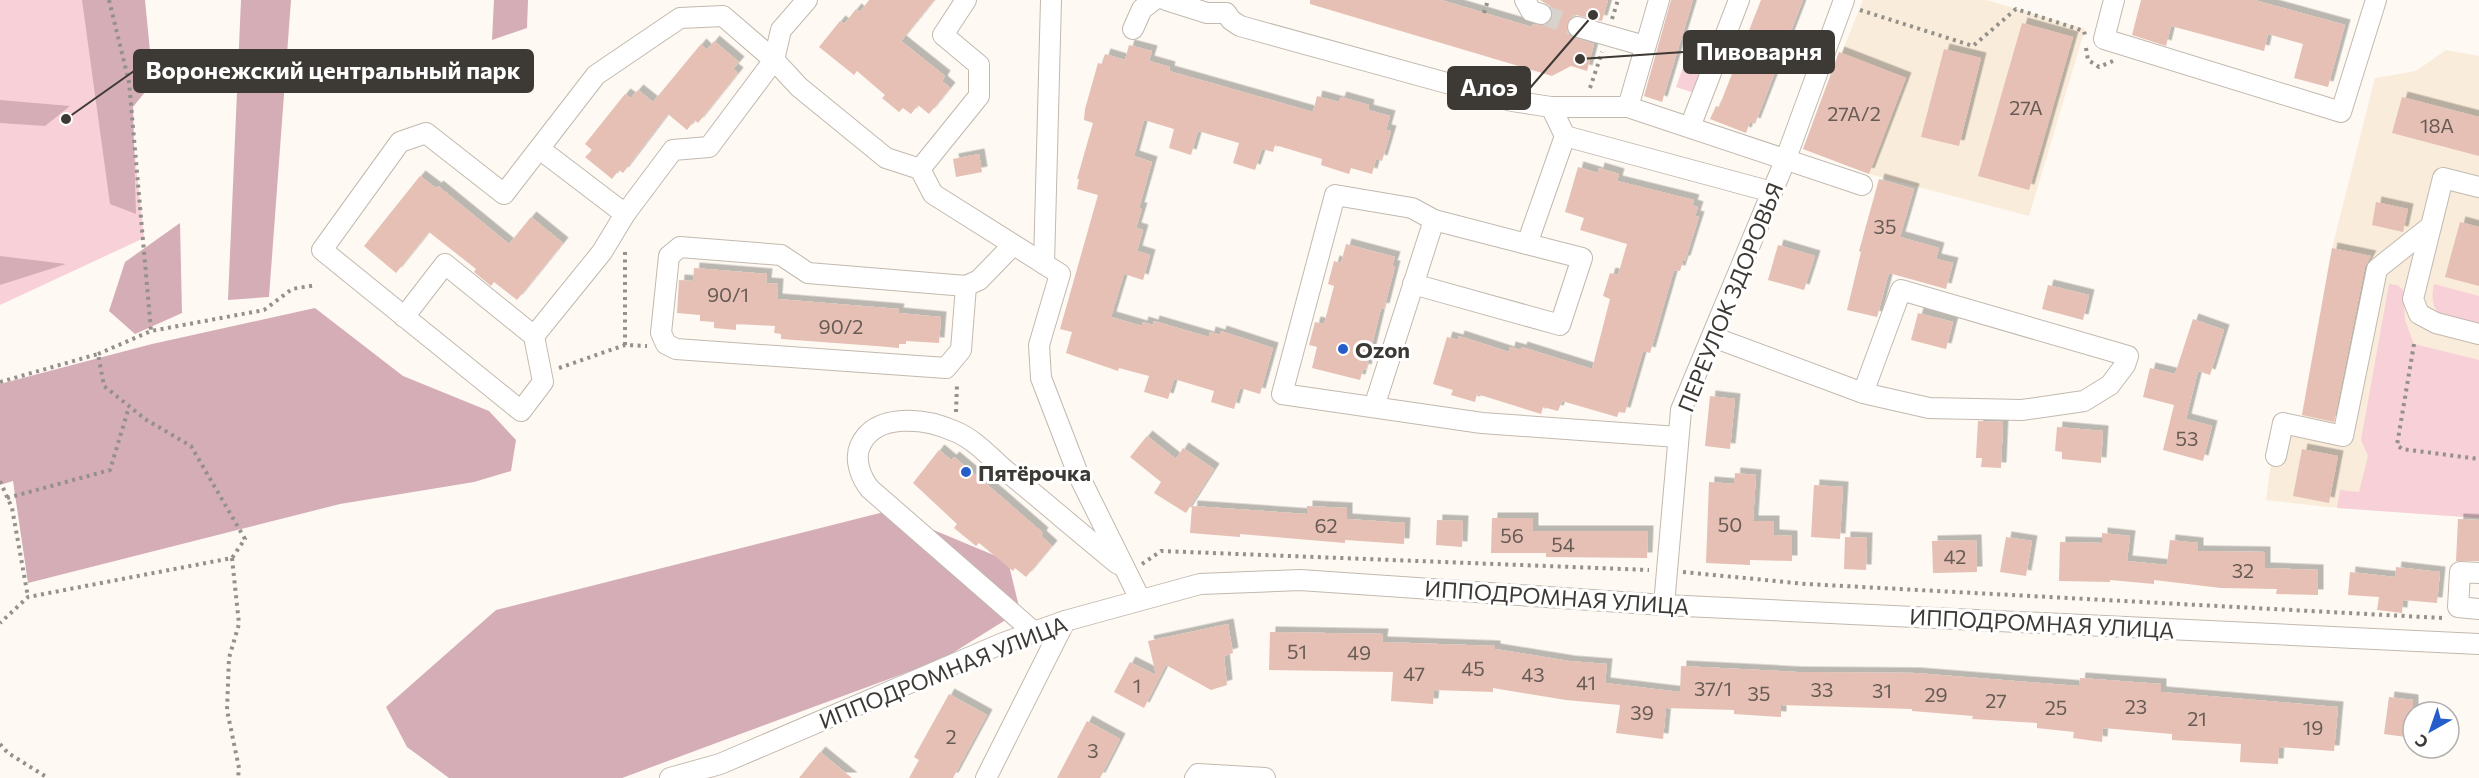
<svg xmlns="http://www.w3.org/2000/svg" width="2479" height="778" font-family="Commissioner,sans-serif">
<defs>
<filter id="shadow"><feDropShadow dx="5.5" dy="-5.5" stdDeviation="0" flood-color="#0004"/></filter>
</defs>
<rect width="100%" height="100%" fill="#fef9f2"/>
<!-- built -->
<g fill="#faecda">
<path d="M1863,0h123l99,29 -56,187 -160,-42 -66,-25z"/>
<path d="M2446,50l33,6v462l-151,-11 -62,-7 10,-74 25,-8 31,-170 43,-170 41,-7z"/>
</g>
<!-- green -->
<g fill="#f7d0d8">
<path d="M0,0h118l26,238 -144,67z"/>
<path d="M1685,62l21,8 -9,24 -21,-7z"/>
<path d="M2389,284l8,1 6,5 2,30 9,24 65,16v158l-142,-10 3,-18 19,2 9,-36 -7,-16z"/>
<path d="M2434,284l45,12v34c-27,-9 -53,-10 -45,-46z"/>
</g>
<!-- forest -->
<g fill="#d5adb6">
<path d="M82,0h63l8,82 -20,25 3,107 -26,-10z"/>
<path d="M241,0h50l-22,297 -41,3z"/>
<path d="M494,0h34l-1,28 -35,12z"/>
<path d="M0,100l70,6 -25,20 -45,-3z"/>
<path d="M180,223l2,90 -47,21 -26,-23 16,-49z"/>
<path d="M0,256l66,8 -66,21z"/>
<path d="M315,308l88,68 86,35 27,29 -5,31 -37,11 -134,22 -312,79 -15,-102 -13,4v-101l152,-40z"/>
<path d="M888,511l120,50 12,50 -77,48 -321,119h-173l-42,-31 -21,-40 110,-97z"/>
</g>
<!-- building -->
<g fill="#e6c0b4" filter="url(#shadow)">
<path d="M869,0h65l-33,41 44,35 -3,5 8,7 -21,26 -11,-9 -7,9 -8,-6 -4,4 -17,-14 3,-3 -28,-24 -3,4 -35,-28 21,-26 4,3 12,-15 4,3z"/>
<path d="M1310,0h131l91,27 1,-3 11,1 9,-8 -3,-11 -10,-6h68l-6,21 -26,-6 -9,8 3,13 24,8 -7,27 -16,-5 -19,10 -242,-72z"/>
<path d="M1671,0h22l-31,102 -18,-6z"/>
<path d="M1761,0h42l-48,124 -5,-2 -4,11 -36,-14 6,-13 3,1z"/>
<path d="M2141,0h113l91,25 -17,62 -34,-9 9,-34 -35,-10 -4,17 -93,-25 -5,20 -34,-11z"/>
<path d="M2022,23l51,14 -44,153 -51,-14z"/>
<path d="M714,41l25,21 -6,7 5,4 -40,50 -3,-3 -8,10 -19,-16 -45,59 -4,-3 -7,9 -27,-22 7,-7 -7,-6 40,-50 6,4 7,-8 15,12 48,-58 6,6z"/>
<path d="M1129,45l23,6 -3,10 21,6 -1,4 144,41 4,-16 22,6 2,-5 28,8 -1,5 22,6 -4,14 5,1 -9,30 -6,-2 -4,15 -21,-6 -2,6 -28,-9 1,-6 -47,-14 -2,7 -11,-3 -7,21 -22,-7 6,-20 -41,-12 -7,24 -22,-7 5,-19 -30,-9 -10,36 18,6 -13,46h3l-6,20 7,2 -6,21 13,4 -7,25 -19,-6 -13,43 31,9 1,-4 10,3 1,-4 55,16 1,-5 10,3 1,-4 52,17 -13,46 -20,-6 -6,21 -23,-7 3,-11 -40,-12 -6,20 -24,-7 5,-16 -30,-8 -1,3 -52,-18 6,-21 -12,-3 38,-134 -21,-6 2,-10h-2l16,-56 -9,-3 1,-11 13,-46 4,1 3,-10 20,6z"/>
<path d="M1944,49l37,9 -22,88 -38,-9z"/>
<path d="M1839,52l67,26 -37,96 -66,-25z"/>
<path d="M2402,97l77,20v39l-87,-23z"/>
<path d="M979,154l3,18 -26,5 -3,-18z"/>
<path d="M1578,167l20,6 1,-5 20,6 -2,7 77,19 -2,5 6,2 -3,9 4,1 -14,44h-2l-3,10 -6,-1 -24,83 -7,-2 -18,62 -6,-1 -2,5 -55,-16 -4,10 -15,-4 -2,7 -64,-20 -2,8 -24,-7 2,-5 -20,-6 14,-47 11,3 1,-4 50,16 1,-5 11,3 1,-3 70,22 18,-70 -7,-3 7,-23 8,2 9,-31 -47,-14 4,-12 -19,-6z"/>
<path d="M420,176l16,12 2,-2 71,58 22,-27 32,26 -46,57 -23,-18 -3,4 -17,-14 2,-3 -47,-37 -33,41 -32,-27z"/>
<path d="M1879,179l35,10 -14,48 39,11 -3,11 17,4 -7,26 -57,-16 -12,44 -30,-7 14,-58 -2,-1z"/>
<path d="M2376,202l32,7 -5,23 -31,-7z"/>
<path d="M2460,222l19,5v59l-34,-9z"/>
<path d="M1346,244l49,13 -3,9h3l-11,43 -3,-1 -15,62 -3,-1 -3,11 -48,-12 5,-21 -8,-2 6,-23 9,2 10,-38 -6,-2 6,-23 7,2z"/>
<path d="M1778,245l37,11 -11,34 -36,-10z"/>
<path d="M2332,248l39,8 -6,11 -31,155 -32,-7z"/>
<path d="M694,268l73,6 -1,9 12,1 -1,15 122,10 -1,4 43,4 -2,26 -33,-2v3h-7v4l-23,-2 -95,-7v-5l-7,-1 1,-7 -39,-2v6l-22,-2v-6l-14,-1v-6l-23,-2 2,-33 14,1z"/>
<path d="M2048,285l41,10 -6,25 -41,-11z"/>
<path d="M1918,313l35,9 -7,27 -35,-9z"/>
<path d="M2193,319l31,11 -14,45 -12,-4 -12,48 26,7 -9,35 -40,-11 11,-45 -31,-8 7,-29 25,6z"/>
<path d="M1710,396l25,3 -5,50 -25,-3z"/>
<path d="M1978,421l25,1 -2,46 -20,-1 1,-9h-6z"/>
<path d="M2057,427l46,4 -2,32 -39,-4v-7l-7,-1z"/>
<path d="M1147,436l29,23 7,-11 31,21 -28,44 -32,-20 7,-11 -31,-25z"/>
<path d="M2302,449l36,7 -9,47 -36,-7z"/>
<path d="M939,450l12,10 3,-3 36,30 53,46 -2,3 11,10 -26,31 -11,-9 -2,3 -34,-28 -3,3 -22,-18 3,-4 -44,-41z"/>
<path d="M1735,473l21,2 -3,46h21v14l18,1v25l-42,-1v5l-44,-2 3,-81 25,2z"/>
<path d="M1814,485l29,2 -3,52 -29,-2z"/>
<path d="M1192,506l115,8v-8l40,2v11l58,4 -1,21 -59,-4v3l-105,-9v3l-50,-4z"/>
<path d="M1492,518h41v13h115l-1,27 -101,-1v-4h-55z"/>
<path d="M2458,519l21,1v41h-23z"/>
<path d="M1437,520l26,1 -1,26 -26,-2z"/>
<path d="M2102,533l28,3 -3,25 40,4 3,-25 28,3v8l67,1v16l53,2v25l-42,-1 1,-5 -56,-1 -67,-8v4l-44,-4v2l-51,-1 1,-39 42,1z"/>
<path d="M1845,537l22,1 -1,32 -22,-1z"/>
<path d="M2006,537l26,4 -6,35 -26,-4z"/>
<path d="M1976,540l1,32 -44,1 -1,-32z"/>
<path d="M2396,567l44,5 -3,31 -34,-3 -1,13 -25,-3 2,-13 -31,-2 2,-23 45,5z"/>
<path d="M1228,624l5,29 -9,3 3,29 -16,5 -45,-25 -22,43 -30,-16 16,-30 26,13 -8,-34z"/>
<path d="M1270,632l113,2 -1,8 113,4v3l74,12 38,3 -2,19 75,9 1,-26 116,6 118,1 164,13 1,-8 81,6v8l177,15 -4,44 -55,-4 -1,17 -38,-2 1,-18 -69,-4v-6l-69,-6 -1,14 -29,-4 1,-6 -37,-4v-5l-65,-4 1,-3 -61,-5v-2l-131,-4v12l-47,-3v-4l-68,-2 -3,31 -47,-6 4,-28 -54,-5 -73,-12v4l-59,-2 -1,14 -42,-3 2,-29 -124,-2z"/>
<path d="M949,694l38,21 -34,63h-44l10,-18 -5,-3z"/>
<path d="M2389,697l24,3v38l-29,-4z"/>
<path d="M1087,721l33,18 -20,39h-43z"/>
<path d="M820,752l32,26h-53z"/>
</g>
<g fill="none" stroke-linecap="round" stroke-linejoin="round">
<!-- minor-tunnel -->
<path stroke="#d7d3cc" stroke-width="20" stroke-dasharray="20 10" stroke-linecap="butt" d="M1541,14l37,13"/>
<defs>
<g id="minor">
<path d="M807,0l-26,30 -7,30 25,27 87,71 34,11 13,25 127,80 -21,71 2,33 37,96 62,125"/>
<path d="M1166,0l41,13h19"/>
<path d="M1525,0l6,11 10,3"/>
<path d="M2114,0l-10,39 237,73 35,-112"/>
<path d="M1226,13l5,7 9,6 272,75 39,6h77l234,78"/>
<path d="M1578,27l67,19"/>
<path d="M1133,29l9,-20 12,-9"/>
<path d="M1551,107l14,29 -38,108 -93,-24 -22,-12 -77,-13 -53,199 200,29 196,14"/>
<path d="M1628,107l31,-107"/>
<path d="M1690,127l49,-127"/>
<path d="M1565,136l207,56"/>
<path d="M541,150l84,64"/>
<path d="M920,169l59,-73v-31l-36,-30 23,-35"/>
<path d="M2479,187l-36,-9 -30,121 6,15 17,9 43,11"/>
<path d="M1044,264l7,-264"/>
<path d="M1413,284l147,41 22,-67 -55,-14"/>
<path d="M966,286l-5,64 -15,18 -270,-19 -10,-5 -5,-11 8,-77 11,-9 101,8 27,18 158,13 13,-6 34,-35"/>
<path d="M404,317l41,-53 89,72 9,46 -22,29 -199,-161 78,-108 26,-9 78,61 92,-119 84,-57 43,-2 51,44 -65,87 -36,3 -48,64 -23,38 -68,84"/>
<path d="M1713,337l150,56 66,15 93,2 62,-9 26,-16 15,-20 3,-9 -227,-66 -38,103"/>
<path d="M1374,407l60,-187"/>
<path d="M2276,456l7,-33 60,13 34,-167 54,-43"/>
<path d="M2479,573l-19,-1 -2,35 21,2"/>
<path d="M1664,605l17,-195 104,-249 59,-161"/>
<path d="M1034,632l-164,-143c-9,-11 -16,-29 -10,-43 15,-34 65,-28 94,-15 19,7 36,26 51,39 38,31 75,63 113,94"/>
<path d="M670,778l50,-14 283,-121 62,-22 135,-37 100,-4 364,25 815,39"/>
<path d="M986,778l79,-157"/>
<path d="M1195,778l3,-4 67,4"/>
</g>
</defs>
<!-- minor casing -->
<use href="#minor" stroke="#c2b9af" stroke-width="22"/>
<!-- path -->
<g stroke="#94908a" stroke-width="4" stroke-dasharray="3 4.5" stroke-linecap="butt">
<path d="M109,0l20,82 22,249"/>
<path d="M1860,10l113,36 43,-37 68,22 1,4"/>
<path d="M1484,13l4,-13"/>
<path d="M1612,19l6,-19"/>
<path d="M2086,48l2,12 11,7 14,-6"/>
<path d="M1590,88l12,-36"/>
<path d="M625,252v93"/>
<path d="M2414,344l-17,101 5,4 77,10"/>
<path d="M98,354l53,-23 113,-21 28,-21 24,-4"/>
<path d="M559,368l66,-23 22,1"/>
<path d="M0,382l98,-28 6,32 41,33 46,27 54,93 -13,19 -204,39 -28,26"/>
<path d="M956,412l1,-28"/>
<path d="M0,481l12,27 16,89"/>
<path d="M7,498l103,-28 19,-63"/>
<path d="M232,558l7,66 -10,34 -2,52 12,58 -1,10"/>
<path d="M1142,564l19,-13 488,19"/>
<path d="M1683,572l123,12 636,34"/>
<path d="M0,744l8,9 40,25"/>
</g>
<!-- minor -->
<use href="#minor" stroke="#fff" stroke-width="20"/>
</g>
<!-- markers -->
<g fill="#255ecb" stroke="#fff" stroke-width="2">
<circle cx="1343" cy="349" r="6"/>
<circle cx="966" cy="472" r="6"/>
</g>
<g text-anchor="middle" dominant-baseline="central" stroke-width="6" stroke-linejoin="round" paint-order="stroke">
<!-- number labels -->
<g font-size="20" fill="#675b55">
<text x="2026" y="107">27А</text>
<text x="1854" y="113">27А/2</text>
<text x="2437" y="125">18А</text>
<text x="1885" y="226">35</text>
<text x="728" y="294">90/1</text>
<text x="841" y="326">90/2</text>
<text x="2187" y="438">53</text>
<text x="1730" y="524">50</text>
<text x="1326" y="525">62</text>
<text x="1512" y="535">56</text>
<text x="1563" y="544">54</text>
<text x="1955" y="556">42</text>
<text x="2243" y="570">32</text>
<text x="1297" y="651">51</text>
<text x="1359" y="652">49</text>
<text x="1473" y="668">45</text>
<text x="1414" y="673">47</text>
<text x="1533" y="674">43</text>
<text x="1586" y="682">41</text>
<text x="1137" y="685">1</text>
<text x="1713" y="688">37/1</text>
<text x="1822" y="689">33</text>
<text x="1882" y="690">31</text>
<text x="1759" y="693">35</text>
<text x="1936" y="694">29</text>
<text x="1996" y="700">27</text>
<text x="2136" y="706">23</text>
<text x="2056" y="707">25</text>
<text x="1642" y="712">39</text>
<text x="2197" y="718">21</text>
<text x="2313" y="727">19</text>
<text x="951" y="736">2</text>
<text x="1093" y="750">3</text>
</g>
<!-- street labels -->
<g font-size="22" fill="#3d3935" stroke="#fff">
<text transform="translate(1730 297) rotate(-68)">ПЕРЕУЛОК ЗДОРОВЬЯ</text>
<text transform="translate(1557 597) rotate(4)">ИППОДРОМНАЯ УЛИЦА</text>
<text transform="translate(2042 623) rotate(3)">ИППОДРОМНАЯ УЛИЦА</text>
<text transform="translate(943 672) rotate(-22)">ИППОДРОМНАЯ УЛИЦА</text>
</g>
<!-- poi labels -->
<g font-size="22" font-weight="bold" fill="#3d3935" stroke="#fff" text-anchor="start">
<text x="1355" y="349">Ozon</text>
<text x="978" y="472">Пятёрочка</text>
</g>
</g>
<!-- callouts -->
<path fill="none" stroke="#3d3935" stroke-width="2" d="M1580 59L1684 52M66 119L134 71M1593 15L1530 88"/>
<g fill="#3d3935" stroke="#fff" stroke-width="2">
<circle cx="1580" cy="59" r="6"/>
<circle cx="66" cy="119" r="6"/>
<circle cx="1593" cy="15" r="6"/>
</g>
<g fill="#3d3935" stroke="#3d3935" stroke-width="2">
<rect x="1684" y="31" width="150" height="42" rx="6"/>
<rect x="134" y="50" width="399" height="42" rx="6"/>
<rect x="1448" y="67" width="82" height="42" rx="6"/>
</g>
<g font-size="24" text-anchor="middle" font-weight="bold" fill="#fff">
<text x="1759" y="60">Пивоварня</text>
<text x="333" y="79">Воронежский центральный парк</text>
<text x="1489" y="96">Алоэ</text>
</g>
<!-- north arrow -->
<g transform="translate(2431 730) rotate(220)"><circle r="28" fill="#ffffff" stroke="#b1b0ae" stroke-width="1.5"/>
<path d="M0-4.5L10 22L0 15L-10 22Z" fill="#255ecb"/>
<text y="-9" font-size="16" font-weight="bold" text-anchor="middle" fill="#3d3935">С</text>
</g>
</svg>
